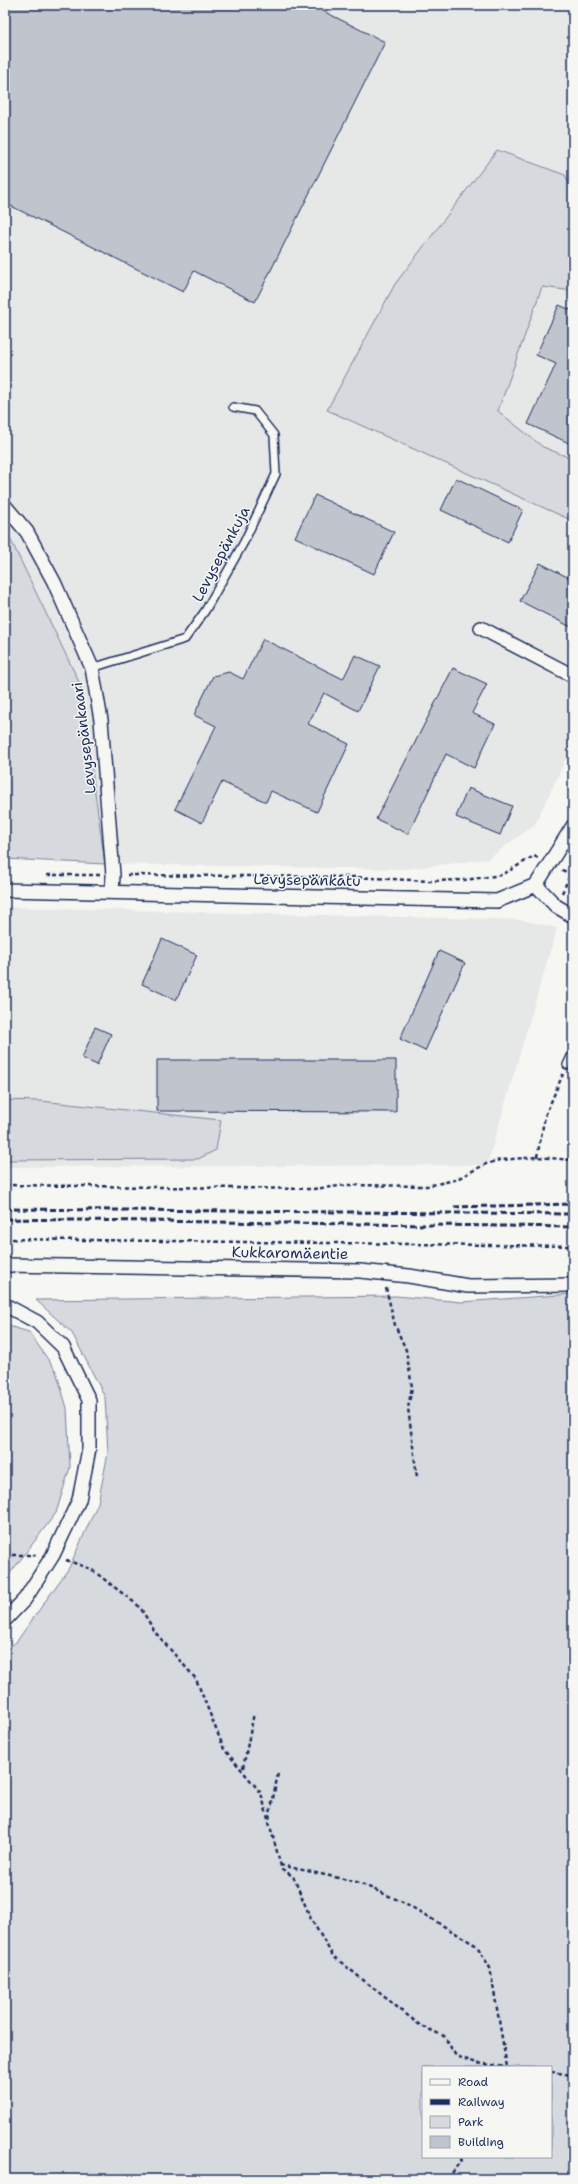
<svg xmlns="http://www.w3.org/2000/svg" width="578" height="2184" font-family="'Shantell Sans',sans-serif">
<rect width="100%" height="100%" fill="#f6f6f2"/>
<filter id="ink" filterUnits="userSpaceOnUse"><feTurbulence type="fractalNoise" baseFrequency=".025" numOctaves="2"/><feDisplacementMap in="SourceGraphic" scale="8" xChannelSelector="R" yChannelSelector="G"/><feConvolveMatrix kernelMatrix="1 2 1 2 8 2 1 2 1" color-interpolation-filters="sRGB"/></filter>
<g filter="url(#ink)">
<!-- built -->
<g fill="#e6e7e7">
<path d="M5,5h568v739l-38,80 -47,35 -84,10 -299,-5 -25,-180 -75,-156z"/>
<path d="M5,907l517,13 35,8 -70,237 -482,2z"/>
</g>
<!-- green -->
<g fill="#d6d9dd" stroke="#78849e" fill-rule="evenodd">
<path d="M497,150l68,25 8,17v99l-31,-4 -44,124 45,36 30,12v62l-246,-111 68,-126z"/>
<path d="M5,528l75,156 25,180 -100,-5z"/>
<path d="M5,1100l36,1 180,19 -5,30 -18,9 -193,1z"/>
<path d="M573,1294v885h-568v-528l12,-10 52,-73 29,-65 10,-50 -3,-56 -33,-64 -36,-33 360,-4 66,6zM423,2067h128v90h-128z"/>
<path d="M5,1325l24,7 27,39 11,37 3,59 -14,46 -51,67z"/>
</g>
<!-- building -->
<g fill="#c0c4cd" stroke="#1b2f5e">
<path d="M5,5h306l74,37 -130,260 -61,-31 -11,21 -178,-89z"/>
<path d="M559,305l14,6v134l-45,-21 28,-60 -20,-9z"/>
<path d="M456,478l67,32 -15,32 -67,-32z"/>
<path d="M315,495l79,37 -20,42 -79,-37z"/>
<path d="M540,563l33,17v48l-53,-27z"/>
<path d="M263,639l80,40 12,-24 25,11 -22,45 -34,-18 -16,31 41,20 -32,68 -46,-21 -5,11 -44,-20 -20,41 -27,-14 41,-83 -22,-11 19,-39 16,-4 14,7z"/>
<path d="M453,668l34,16 -15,29 23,11 -21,44 -28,-14 -38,80 -32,-15z"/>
<path d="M468,788l44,18 -12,29 -44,-18z"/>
<path d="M162,939l35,16 -21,45 -34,-16z"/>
<path d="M439,951l26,12 -40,88 -25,-12z"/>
<path d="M95,1027l16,7 -14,31 -15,-7z"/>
<path d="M157,1060h239v52l-239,-1z"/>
</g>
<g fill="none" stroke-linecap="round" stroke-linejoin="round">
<defs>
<g id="lane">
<path d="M92,668l93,-29 20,-28 39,-69 32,-68 -2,-39 -19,-24 -22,-4"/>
<path d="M567,1065l6,-13"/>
</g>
<g id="street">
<path d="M5,506l22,26 27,50 38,86 9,52 12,155 -1,17"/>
<path d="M481,628l92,48"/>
<path d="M536,885l20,21 17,10"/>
<path d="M5,890l492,11 39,-16 37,-59"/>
<path d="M5,1265l355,6 49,5 59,10 105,-1"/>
<path d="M5,1305l32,17 26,25 26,53v49l-10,51 -26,55 -28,44 -20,21"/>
</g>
</defs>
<!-- lane casing -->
<use href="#lane" stroke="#1b2f5e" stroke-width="10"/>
<!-- street casing -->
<use href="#street" stroke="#1b2f5e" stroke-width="16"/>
<!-- path -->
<g stroke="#1b2f5e" stroke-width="2.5" stroke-dasharray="4 3" stroke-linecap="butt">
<path d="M562,870l9,4"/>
<path d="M47,875h53"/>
<path d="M127,875l226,2 76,4 35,-1 38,-5 32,-19 4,2"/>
<path d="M562,893l11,-24"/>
<path d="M537,1157l8,-41 18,-42"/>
<path d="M5,1185l308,4 35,-4 79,1 28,-6 31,-16 14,-4 37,-3 36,3"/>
<path d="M5,1239l568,7"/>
<path d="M386,1288l9,37 11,25 6,37 -4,21 9,69"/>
<path d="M5,1555h31"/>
<path d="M66,1560l25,9 49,38 15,25 41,47 28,70 37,44 21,77 11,6 18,43 22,37 88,70 23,10 12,20 21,7 29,4"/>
<path d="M243,1768l11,-55"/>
<path d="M269,1819l9,-46"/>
<path d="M280,1865l77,17 48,21 72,43 13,22 17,99"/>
<path d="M551,2072l22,3"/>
<path d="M448,2179l15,-22"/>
</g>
<!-- lane -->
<use href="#lane" stroke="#f6f6f2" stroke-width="7"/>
<!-- street -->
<use href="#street" stroke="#f6f6f2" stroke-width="13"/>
<!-- rail -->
<g stroke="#1b2f5e" stroke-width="3" stroke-dasharray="6 3" stroke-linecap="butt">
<path d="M454,1207l119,-3"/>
<path d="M5,1209l568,5"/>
<path d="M5,1219l568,8"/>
</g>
</g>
</g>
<g text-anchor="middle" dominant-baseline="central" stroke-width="3" stroke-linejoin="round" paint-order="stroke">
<!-- street labels -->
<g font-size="15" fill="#1b2f5e" stroke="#f6f6f2">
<text transform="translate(221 554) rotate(-62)">Levysepänkuja</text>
<text transform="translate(84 738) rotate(-97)">Levysepänkaari</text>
<text transform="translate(307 880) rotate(1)">Levysepänkatu</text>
<text transform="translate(290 1253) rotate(1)">Kukkaromäentie</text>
</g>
</g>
<!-- margin -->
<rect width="578" height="2184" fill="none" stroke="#f6f6f2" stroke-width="20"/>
<rect x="10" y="10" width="558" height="2164" fill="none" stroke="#1b2f5e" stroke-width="1.5" filter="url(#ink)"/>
<!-- legend -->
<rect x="422" y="2066" width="130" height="92" fill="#f6f6f2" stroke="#9ea6b7"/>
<rect x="430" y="2079" width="20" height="6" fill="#f6f6f2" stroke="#9ea6b7"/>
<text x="458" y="2086" font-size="12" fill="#1b2f5e">Road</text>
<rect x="430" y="2099" width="20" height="6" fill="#1b2f5e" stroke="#9ea6b7"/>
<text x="458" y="2106" font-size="12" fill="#1b2f5e">Railway</text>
<rect x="430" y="2116" width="20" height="12" fill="#d6d9dd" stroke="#9ea6b7"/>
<text x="458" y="2126" font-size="12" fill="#1b2f5e">Park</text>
<rect x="430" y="2136" width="20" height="12" fill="#c0c4cd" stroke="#9ea6b7"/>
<text x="458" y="2146" font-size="12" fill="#1b2f5e">Building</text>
</svg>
